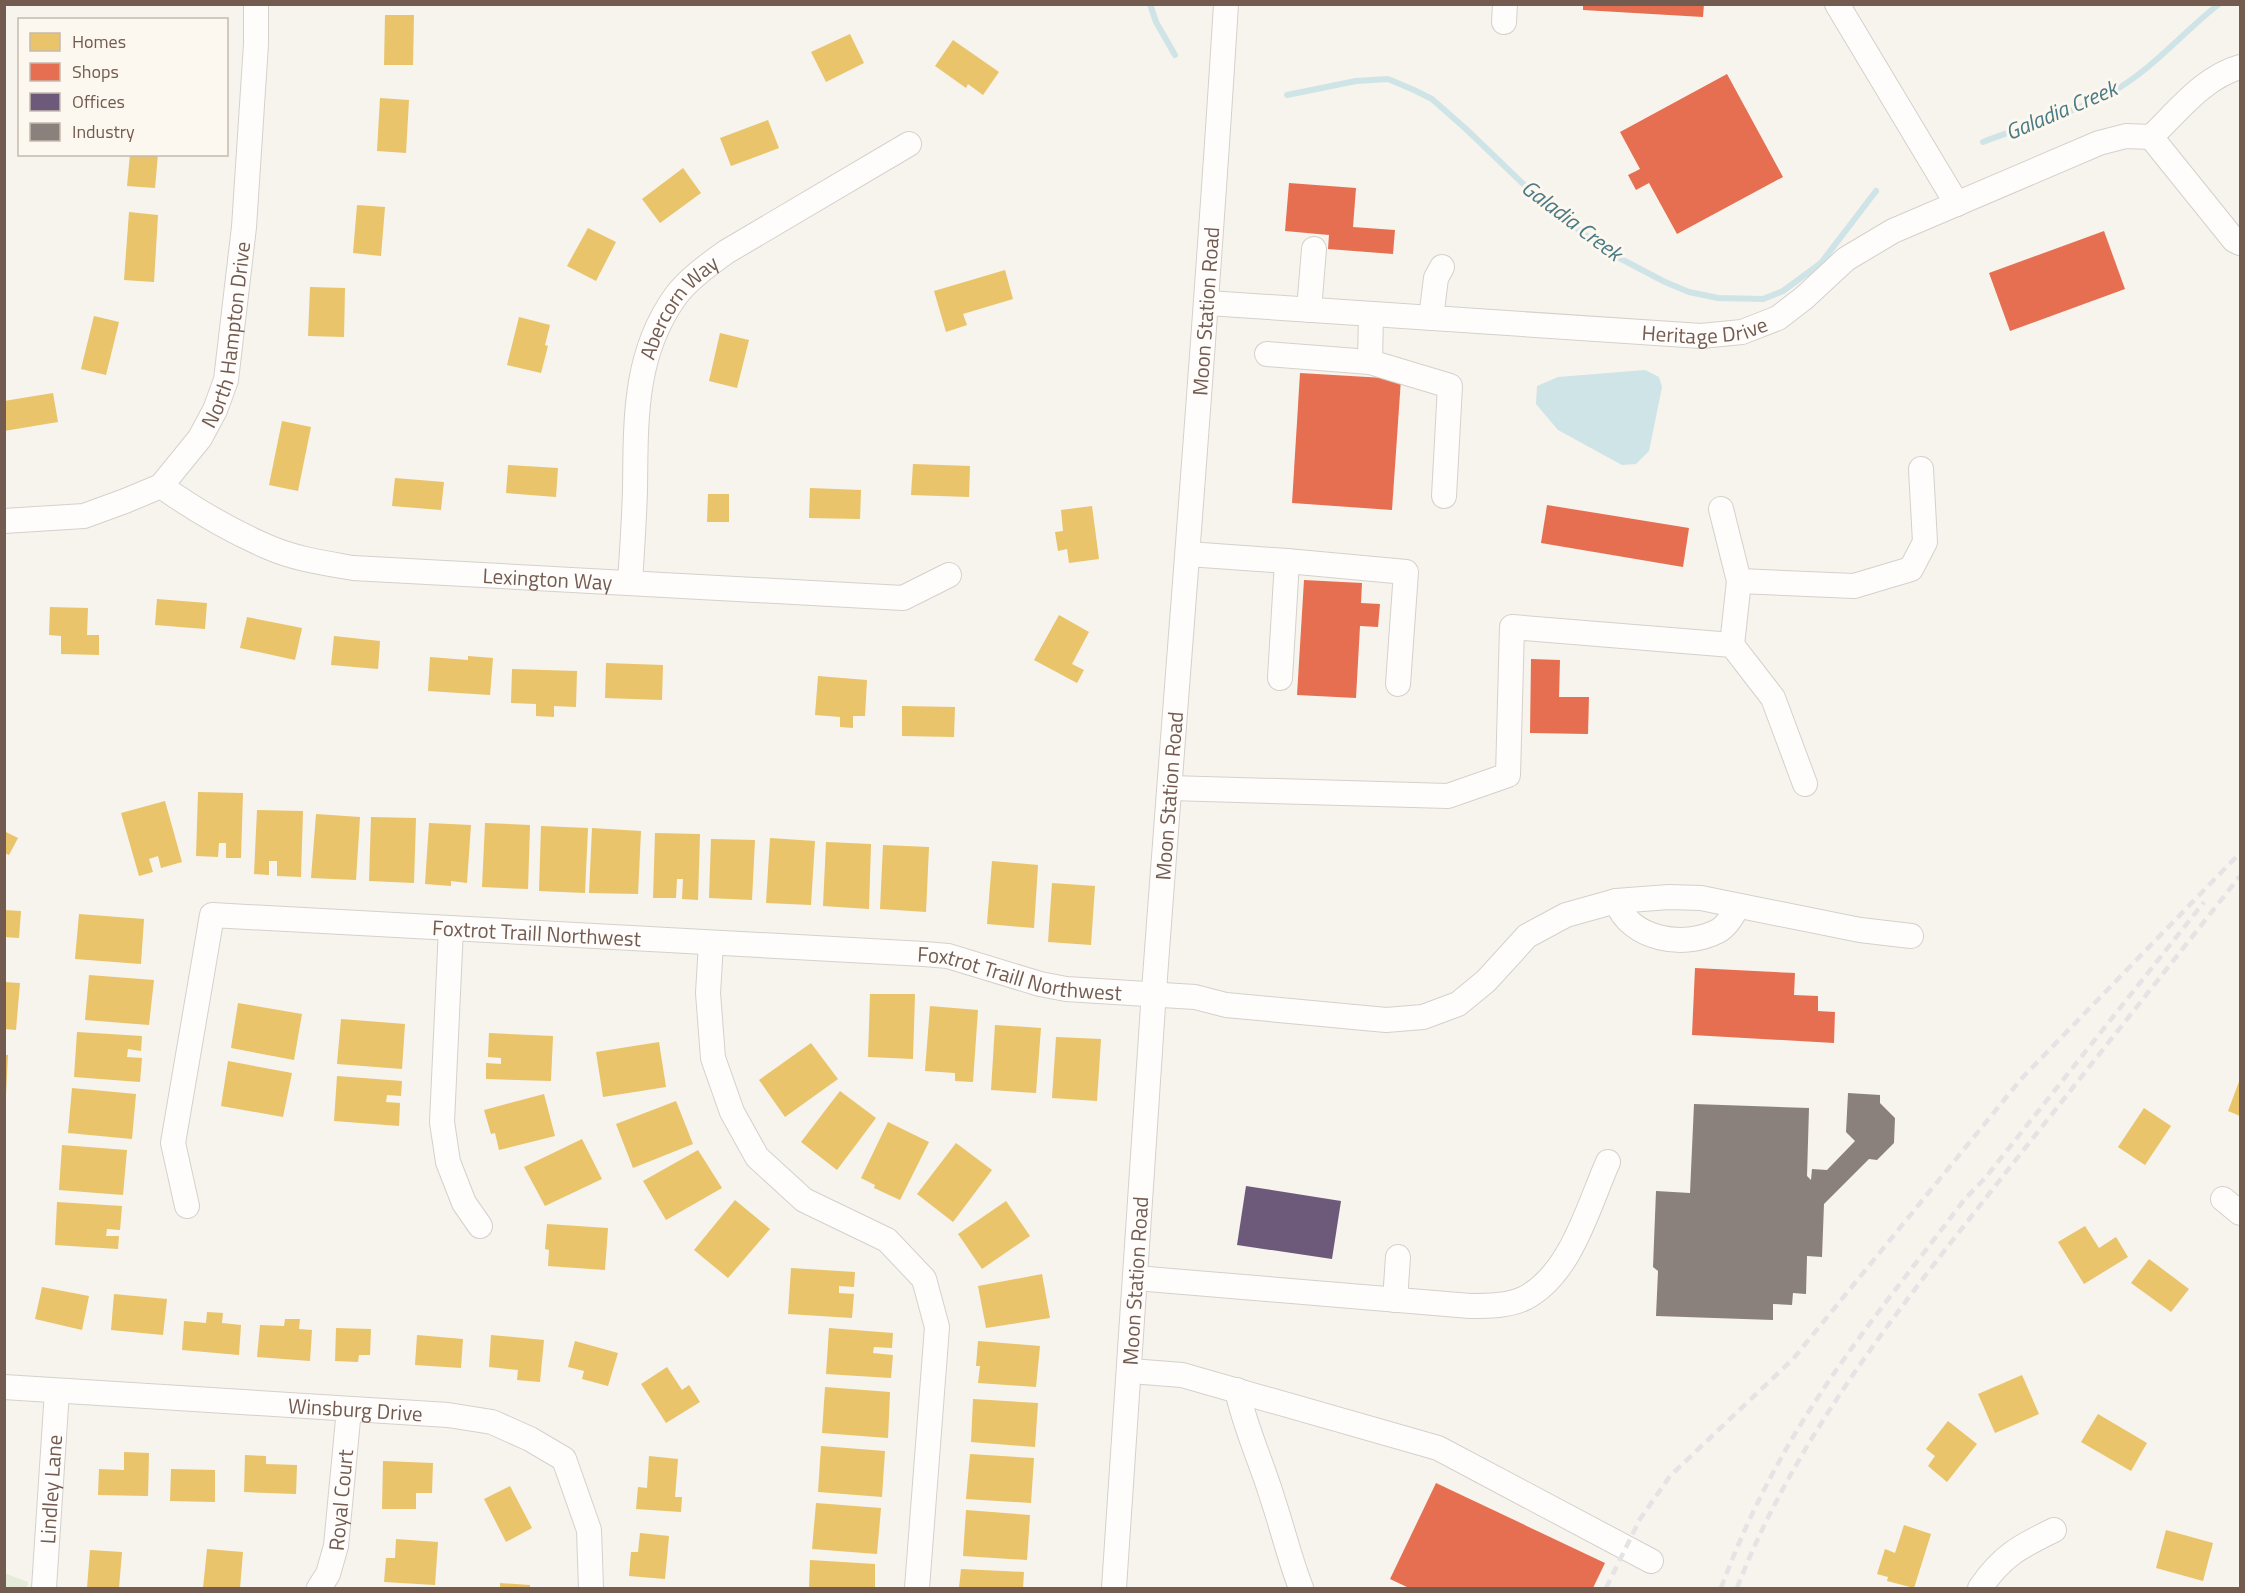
<svg xmlns="http://www.w3.org/2000/svg" width="2245" height="1593" font-family="'Titillium Web',sans-serif">
<rect width="100%" height="100%" fill="#f7f3ed"/>
<!-- green -->
<path fill="#e4ecd9" d="M4,1573l24,9 -1,6h-22z"/>
<!-- water -->
<path fill="#cfe4e6" d="M1645,370l14,7 3,10 -13,64 -13,13 -14,1 -64,-35 -22,-26 1,-18 21,-9z"/>
<!-- homes -->
<g fill="#e9c46a">
<path d="M385,15h29l-1,50h-29z"/>
<path d="M850,34l14,29 -38,19 -15,-30z"/>
<path d="M953,40l46,32 -16,23 -15,-11 -2,4 -31,-22z"/>
<path d="M380,98l29,2 -3,53 -29,-2z"/>
<path d="M768,120l11,28 -48,18 -11,-28z"/>
<path d="M130,154h28l-3,34 -28,-2z"/>
<path d="M683,168l18,25 -41,30 -18,-24z"/>
<path d="M357,205l28,2 -4,49 -28,-3z"/>
<path d="M129,212l29,3 -4,67 -30,-2z"/>
<path d="M588,228l28,14 -20,39 -29,-15z"/>
<path d="M1005,270l8,29 -50,15 4,11 -21,7 -12,-41z"/>
<path d="M310,287l35,1 -1,49 -36,-1z"/>
<path d="M94,316l25,6 -13,53 -25,-6z"/>
<path d="M519,317l31,8 -5,20 3,1 -7,27 -34,-8z"/>
<path d="M720,333l29,7 -12,48 -28,-7z"/>
<path d="M53,393l5,29 -54,9v-30z"/>
<path d="M282,421l29,6 -13,64 -29,-6z"/>
<path d="M913,464l57,2 -1,31 -58,-2z"/>
<path d="M508,465l50,3 -2,29 -50,-4z"/>
<path d="M395,478l49,4 -3,28 -49,-4z"/>
<path d="M810,488l51,2 -1,29 -51,-1z"/>
<path d="M708,494h21v28h-22z"/>
<path d="M1092,506l7,53 -30,4 -2,-14 -9,2 -3,-19 8,-1 -2,-21z"/>
<path d="M157,599l50,4 -2,26 -50,-4z"/>
<path d="M50,607l38,1 -1,27h12v20l-38,-1v-18l-12,-1z"/>
<path d="M1059,615l30,17 -17,32 12,6 -7,13 -43,-23z"/>
<path d="M247,617l55,11 -7,32 -55,-12z"/>
<path d="M334,636l46,5 -2,28 -47,-4z"/>
<path d="M468,656l25,2 -3,37 -62,-4 2,-34 38,3z"/>
<path d="M606,663l57,2 -1,35 -57,-2z"/>
<path d="M512,669l65,2 -1,36 -22,-1v11l-18,-1v-12l-25,-1z"/>
<path d="M818,676l49,4 -2,36h-12v12l-13,-1v-10l-25,-2z"/>
<path d="M902,706l53,1 -1,30 -52,-1z"/>
<path d="M198,792l45,1 -2,65h-15v-15h-7l-1,14 -22,-1z"/>
<path d="M165,801l17,61 -21,6 -3,-12 -9,3 4,13 -14,4 -18,-63z"/>
<path d="M257,810l46,1 -2,66 -24,-1v-15h-8v14l-15,-1z"/>
<path d="M316,814l44,3 -4,63 -45,-2z"/>
<path d="M371,817l45,1 -2,65 -45,-2z"/>
<path d="M429,823l42,2 -4,58 -16,-2v5l-26,-2z"/>
<path d="M485,823l45,2 -2,64 -46,-2z"/>
<path d="M541,826l47,2 -3,65 -46,-2z"/>
<path d="M592,828l49,3 -3,63 -49,-1z"/>
<path d="M4,831l14,7 -9,17 -5,-2z"/>
<path d="M655,833l45,1 -2,66 -16,-1 1,-20h-6l-1,19h-23z"/>
<path d="M770,838l45,3 -4,64 -45,-2z"/>
<path d="M711,839l44,1 -3,60 -43,-2z"/>
<path d="M826,842l45,2 -2,65 -46,-3z"/>
<path d="M883,845l46,2 -3,65 -46,-3z"/>
<path d="M992,861l46,4 -4,63 -47,-4z"/>
<path d="M1052,883l43,3 -4,59 -43,-3z"/>
<path d="M4,910l17,1 -2,27 -15,-1z"/>
<path d="M79,914l65,5 -3,45 -66,-5z"/>
<path d="M89,975l65,5 -5,45 -64,-5z"/>
<path d="M4,982l16,1 -4,47 -12,-1z"/>
<path d="M870,994h45l-2,65 -45,-2z"/>
<path d="M238,1003l64,11 -8,46 -63,-12z"/>
<path d="M930,1006l48,4 -5,72 -18,-1v-8l-30,-2z"/>
<path d="M341,1019l64,5 -3,45 -65,-5z"/>
<path d="M995,1025l46,3 -5,65 -45,-3z"/>
<path d="M77,1032l65,4 -1,15 -13,-2 -1,8 15,1 -2,24 -66,-5z"/>
<path d="M489,1033l64,3 -2,45 -65,-2v-16l15,1v-6l-13,-1z"/>
<path d="M1056,1037l45,2 -4,62 -45,-3z"/>
<path d="M659,1042l7,45 -63,10 -7,-45z"/>
<path d="M811,1043l27,36 -53,38 -26,-37z"/>
<path d="M4,1055h4l-2,40h-2z"/>
<path d="M228,1061l64,12 -9,44 -62,-11z"/>
<path d="M337,1076l65,5 -1,15 -14,-1 -1,7 14,1 -1,23 -65,-5z"/>
<path d="M2240,1079v37l-12,-5z"/>
<path d="M72,1088l64,6 -4,45 -64,-6z"/>
<path d="M840,1091l36,27 -39,52 -36,-28z"/>
<path d="M544,1094l11,42 -56,14 -4,-17 -4,1 -7,-24z"/>
<path d="M676,1101l17,43 -60,24 -17,-44z"/>
<path d="M2144,1108l27,18 -26,39 -27,-18z"/>
<path d="M888,1122l41,20 -29,58 -26,-12 1,-3 -14,-7z"/>
<path d="M582,1139l20,40 -57,27 -21,-39z"/>
<path d="M956,1143l36,27 -39,52 -36,-28z"/>
<path d="M62,1145l65,5 -4,45 -64,-5z"/>
<path d="M698,1150l24,38 -56,32 -23,-39z"/>
<path d="M735,1200l35,29 -42,49 -34,-28z"/>
<path d="M1006,1201l24,35 -48,33 -24,-35z"/>
<path d="M57,1202l65,4 -2,24 -13,-1 -1,7h13l-1,13 -63,-4z"/>
<path d="M547,1224l61,4 -3,42 -57,-4 1,-16 -4,-1z"/>
<path d="M2085,1226l14,22 17,-11 12,20 -44,27 -26,-42z"/>
<path d="M2149,1259l40,30 -18,23 -40,-29z"/>
<path d="M791,1268l64,4 -1,15 -15,-1v7l15,1 -2,24 -64,-4z"/>
<path d="M1042,1274l8,44 -64,10 -8,-42z"/>
<path d="M42,1287l47,9 -7,34 -47,-11z"/>
<path d="M114,1294l53,5 -4,36 -52,-5z"/>
<path d="M207,1312l16,1 -1,10 19,2 -2,30 -57,-5 2,-29 22,2z"/>
<path d="M285,1319h15l-1,10 13,1 -2,31 -53,-4 3,-32 24,1z"/>
<path d="M336,1328l35,1 -1,26h-11l-1,7 -23,-1z"/>
<path d="M829,1328l64,5 -1,15 -18,-1 -1,6 20,2 -2,23 -65,-4z"/>
<path d="M417,1335l46,4 -2,29 -46,-3z"/>
<path d="M491,1335l53,5 -4,42 -23,-2 1,-10 -29,-3z"/>
<path d="M575,1341l43,12 -10,33 -26,-7 2,-8 -16,-4z"/>
<path d="M978,1341l62,5 -4,41 -58,-4 2,-17h-4z"/>
<path d="M667,1367l15,23 7,-5 11,17 -34,21 -25,-39z"/>
<path d="M2022,1375l17,39 -44,19 -17,-39z"/>
<path d="M825,1387l65,5 -2,46 -66,-5z"/>
<path d="M973,1399l65,4 -3,44 -64,-5z"/>
<path d="M2098,1414l49,29 -16,28 -50,-29z"/>
<path d="M1948,1421l29,23 -30,38 -19,-16 7,-10 -9,-7z"/>
<path d="M821,1446l64,5 -3,46 -64,-5z"/>
<path d="M124,1452l25,1 -1,43 -50,-1 1,-26 25,1z"/>
<path d="M970,1454l64,4 -3,45 -65,-4z"/>
<path d="M245,1455l21,1v8l31,1 -1,29 -52,-2z"/>
<path d="M649,1456l29,3 -3,38h7l-1,15 -45,-3 2,-22 9,1z"/>
<path d="M383,1461l50,2 -1,30h-16v16h-34z"/>
<path d="M171,1469l44,1v32l-45,-1z"/>
<path d="M510,1486l22,42 -26,14 -22,-43z"/>
<path d="M816,1503l65,5 -4,46 -65,-5z"/>
<path d="M966,1510l64,5 -3,45 -64,-4z"/>
<path d="M1904,1525l27,9 -17,54 -27,-7 1,-4 -11,-3 8,-25 10,4z"/>
<path d="M2166,1530l47,13 -10,38 -47,-13z"/>
<path d="M640,1533l29,3 -4,43 -36,-3 2,-24h7z"/>
<path d="M396,1539l42,3 -3,43 -51,-3 2,-24h9z"/>
<path d="M207,1549l36,3 -3,36h-37z"/>
<path d="M90,1550l32,2 -3,36h-32z"/>
<path d="M810,1560l65,4v24h-66z"/>
<path d="M961,1569l63,3 -1,16h-64z"/>
<path d="M500,1583l30,2v3h-30z"/>
</g>
<!-- shops -->
<g fill="#e76f51">
<path d="M1583,4h121l-1,13 -120,-7z"/>
<path d="M1727,74l56,103 -106,57 -28,-51 -13,7 -8,-15 12,-6 -20,-37z"/>
<path d="M1289,183l67,5 -3,39 42,3 -2,24 -65,-5 1,-14 -44,-4z"/>
<path d="M2104,231l21,58 -115,42 -21,-58z"/>
<path d="M1300,373l101,6 -9,131 -100,-7z"/>
<path d="M1547,505l142,23 -6,39 -142,-24z"/>
<path d="M1304,580l58,3 -1,20 19,1 -2,23 -18,-1 -4,72 -59,-3z"/>
<path d="M1531,659l29,1 -1,37h30l-1,37 -58,-1z"/>
<path d="M1695,968l100,5 -1,22 24,1v15l17,1 -1,31 -142,-8z"/>
<path d="M1436,1483l169,80 -12,25h-184l-19,-9z"/>
</g>
<!-- offices -->
<path fill="#6d597a" d="M1246,1186l95,15 -9,58 -95,-14z"/>
<!-- industry -->
<path fill="#8a817c" d="M1848,1093l32,2v8l15,15 -1,25 -17,17 -8,-1 -45,45 -2,53 -15,-1 -1,38 -13,-1 -1,12 -19,-1v16l-117,-4 2,-45 -5,-4 3,-76 34,2 4,-89 115,4 -2,68 4,4 1,-11 15,1 28,-29 -9,-9z"/>
<g fill="none" stroke-linecap="round" stroke-linejoin="round">
<!-- stream -->
<g stroke="#cfe4e6" stroke-width="6">
<path d="M1150,4l6,18 19,33"/>
<path d="M1287,95l69,-14 32,-2 26,11 18,9 34,30 76,73 66,50 57,30 24,10 29,6 45,1 20,-8 38,-28 55,-72"/>
<path d="M1983,142c43,-17 89,-28 129,-50 40,-22 71,-60 107,-88"/>
</g>
<defs>
<g id="minor">
<path d="M1837,4l120,200"/>
<path d="M1504,22l1,-18"/>
<path d="M2151,137l83,103 6,3"/>
<path d="M2151,137c27,-26 53,-60 89,-70"/>
<path id="s1" d="M1208,303l493,33 41,-4 36,-14 26,-20 42,-39 47,-28 206,-88 27,-7 25,1"/>
<path d="M1309,310l5,-61"/>
<path d="M1431,318l5,-40 6,-11"/>
<path d="M1267,354l103,8 80,24 -6,110"/>
<path d="M1370,362l1,-48"/>
<path id="s2" d="M161,486c34,24 70,45 107,61 27,12 57,16 85,21l550,30 46,-23"/>
<path d="M1721,509l18,72 -7,64"/>
<path id="s3" d="M4,521l80,-5 41,-15 36,-15 39,-48 15,-28 11,-30 18,-153 12,-183v-40"/>
<path d="M1188,554l99,7 119,11 -8,112"/>
<path d="M1739,581l115,5 57,-17 14,-27 -4,-73"/>
<path id="s4" d="M630,582c2,-30 4,-61 5,-91 1,-68 -2,-135 40,-194 12,-17 33,-32 51,-45l183,-108"/>
<path d="M1280,678l7,-117"/>
<path d="M1170,788l278,8 60,-21 4,-148 220,18 41,53 32,86"/>
<path d="M1616,901c14,39 68,48 102,30 9,-5 15,-16 20,-25"/>
<path d="M451,928l-9,194 6,40 16,41 16,23"/>
<path d="M711,943l-3,50 5,65 19,54 25,45 47,43 83,40 37,39 13,48 -20,261"/>
<path d="M2223,1199l17,14"/>
<path id="s5" d="M187,1206l-14,-63 39,-228 712,39 24,2 92,28 26,5 129,8 31,8 160,15 37,-3 35,-13 28,-23 41,-45 39,-21 50,-14 53,-4 32,1 159,32 51,6"/>
<path d="M1136,1278l334,28c18,0 38,0 55,-8 46,-24 63,-91 83,-136"/>
<path d="M1395,1300l3,-43"/>
<path d="M1131,1371l51,4 256,73 213,113"/>
<path id="s6" d="M4,1387l444,28 44,7 38,17 34,20 25,71 2,58"/>
<path d="M1237,1390c8,38 25,73 36,110 10,30 17,60 28,88"/>
<path id="s7" d="M44,1588l13,-197"/>
<path id="s8" d="M319,1588l9,-14 8,-28 13,-137"/>
<path id="s9" d="M1114,1588c15,-198 26,-398 40,-597 24,-329 52,-657 72,-987"/>
<path d="M1980,1588c22,-32 39,-41 74,-58"/>
</g>
</defs>
<!-- minor casing -->
<use href="#minor" stroke="#d6d0cb" stroke-width="26"/>
<!-- minor -->
<use href="#minor" stroke="#fefdfc" stroke-width="24"/>
<!-- rail -->
<g stroke="#e5e3e4" stroke-width="4.5" stroke-dasharray="9 6" stroke-linecap="butt">
<path d="M1606,1588l34,-69 30,-43 123,-117 229,-281 218,-225"/>
<path d="M1721,1588c16,-43 36,-87 59,-128 51,-93 121,-176 184,-260l22,-23 218,-275"/>
<path d="M1737,1588c58,-150 160,-277 259,-403 81,-103 163,-206 244,-309"/>
</g>
</g>
<g text-anchor="middle" dominant-baseline="central" stroke-width="6" stroke-linejoin="round" paint-order="stroke">
<!-- street labels -->
<g font-size="21" fill="#735b4f" stroke="#fdf8ef">
<text stroke="none"><textPath href="#s4" startOffset="286">Abercorn Way</textPath></text>
<text stroke="none"><textPath href="#s9" startOffset="1280">Moon Station Road</textPath></text>
<text stroke="none"><textPath href="#s1" startOffset="498">Heritage Drive</textPath></text>
<text stroke="none"><textPath href="#s3" startOffset="333">North Hampton Drive</textPath></text>
<text stroke="none"><textPath href="#s2" startOffset="406">Lexington Way</textPath></text>
<text stroke="none"><textPath href="#s9" startOffset="794">Moon Station Road</textPath></text>
<text stroke="none"><textPath href="#s5" startOffset="621">Foxtrot Traill Northwest</textPath></text>
<text stroke="none"><textPath href="#s5" startOffset="1107">Foxtrot Traill Northwest</textPath></text>
<text stroke="none"><textPath href="#s9" startOffset="308">Moon Station Road</textPath></text>
<text stroke="none"><textPath href="#s6" startOffset="352">Winsburg Drive</textPath></text>
<text stroke="none"><textPath href="#s7" startOffset="99">Lindley Lane</textPath></text>
<text stroke="none"><textPath href="#s8" startOffset="92">Royal Court</textPath></text>
</g>
<!-- water labels -->
<g font-size="22" font-style="italic" fill="#4a7a84" stroke="#fdf8ef">
<text transform="translate(2061 110) rotate(-23)">Galadia Creek</text>
<text transform="translate(1572 220) rotate(37)">Galadia Creek</text>
</g>
</g>
<!-- border -->
<rect width="2245" height="1593" fill="none" stroke="#735b4f" stroke-width="12"/>
<!-- legend -->
<rect x="18" y="18" width="210" height="138" fill="#fdf8ef" stroke="#c6b9af" stroke-width="1.5"/>
<rect x="30" y="33" width="30" height="18" fill="#e9c46a" stroke="#c6b9af" stroke-width="1.5"/>
<text x="72" y="48" font-size="18" fill="#735b4f">Homes</text>
<rect x="30" y="63" width="30" height="18" fill="#e76f51" stroke="#c6b9af" stroke-width="1.5"/>
<text x="72" y="78" font-size="18" fill="#735b4f">Shops</text>
<rect x="30" y="93" width="30" height="18" fill="#6d597a" stroke="#c6b9af" stroke-width="1.5"/>
<text x="72" y="108" font-size="18" fill="#735b4f">Offices</text>
<rect x="30" y="123" width="30" height="18" fill="#8a817c" stroke="#c6b9af" stroke-width="1.5"/>
<text x="72" y="138" font-size="18" fill="#735b4f">Industry</text>
</svg>
